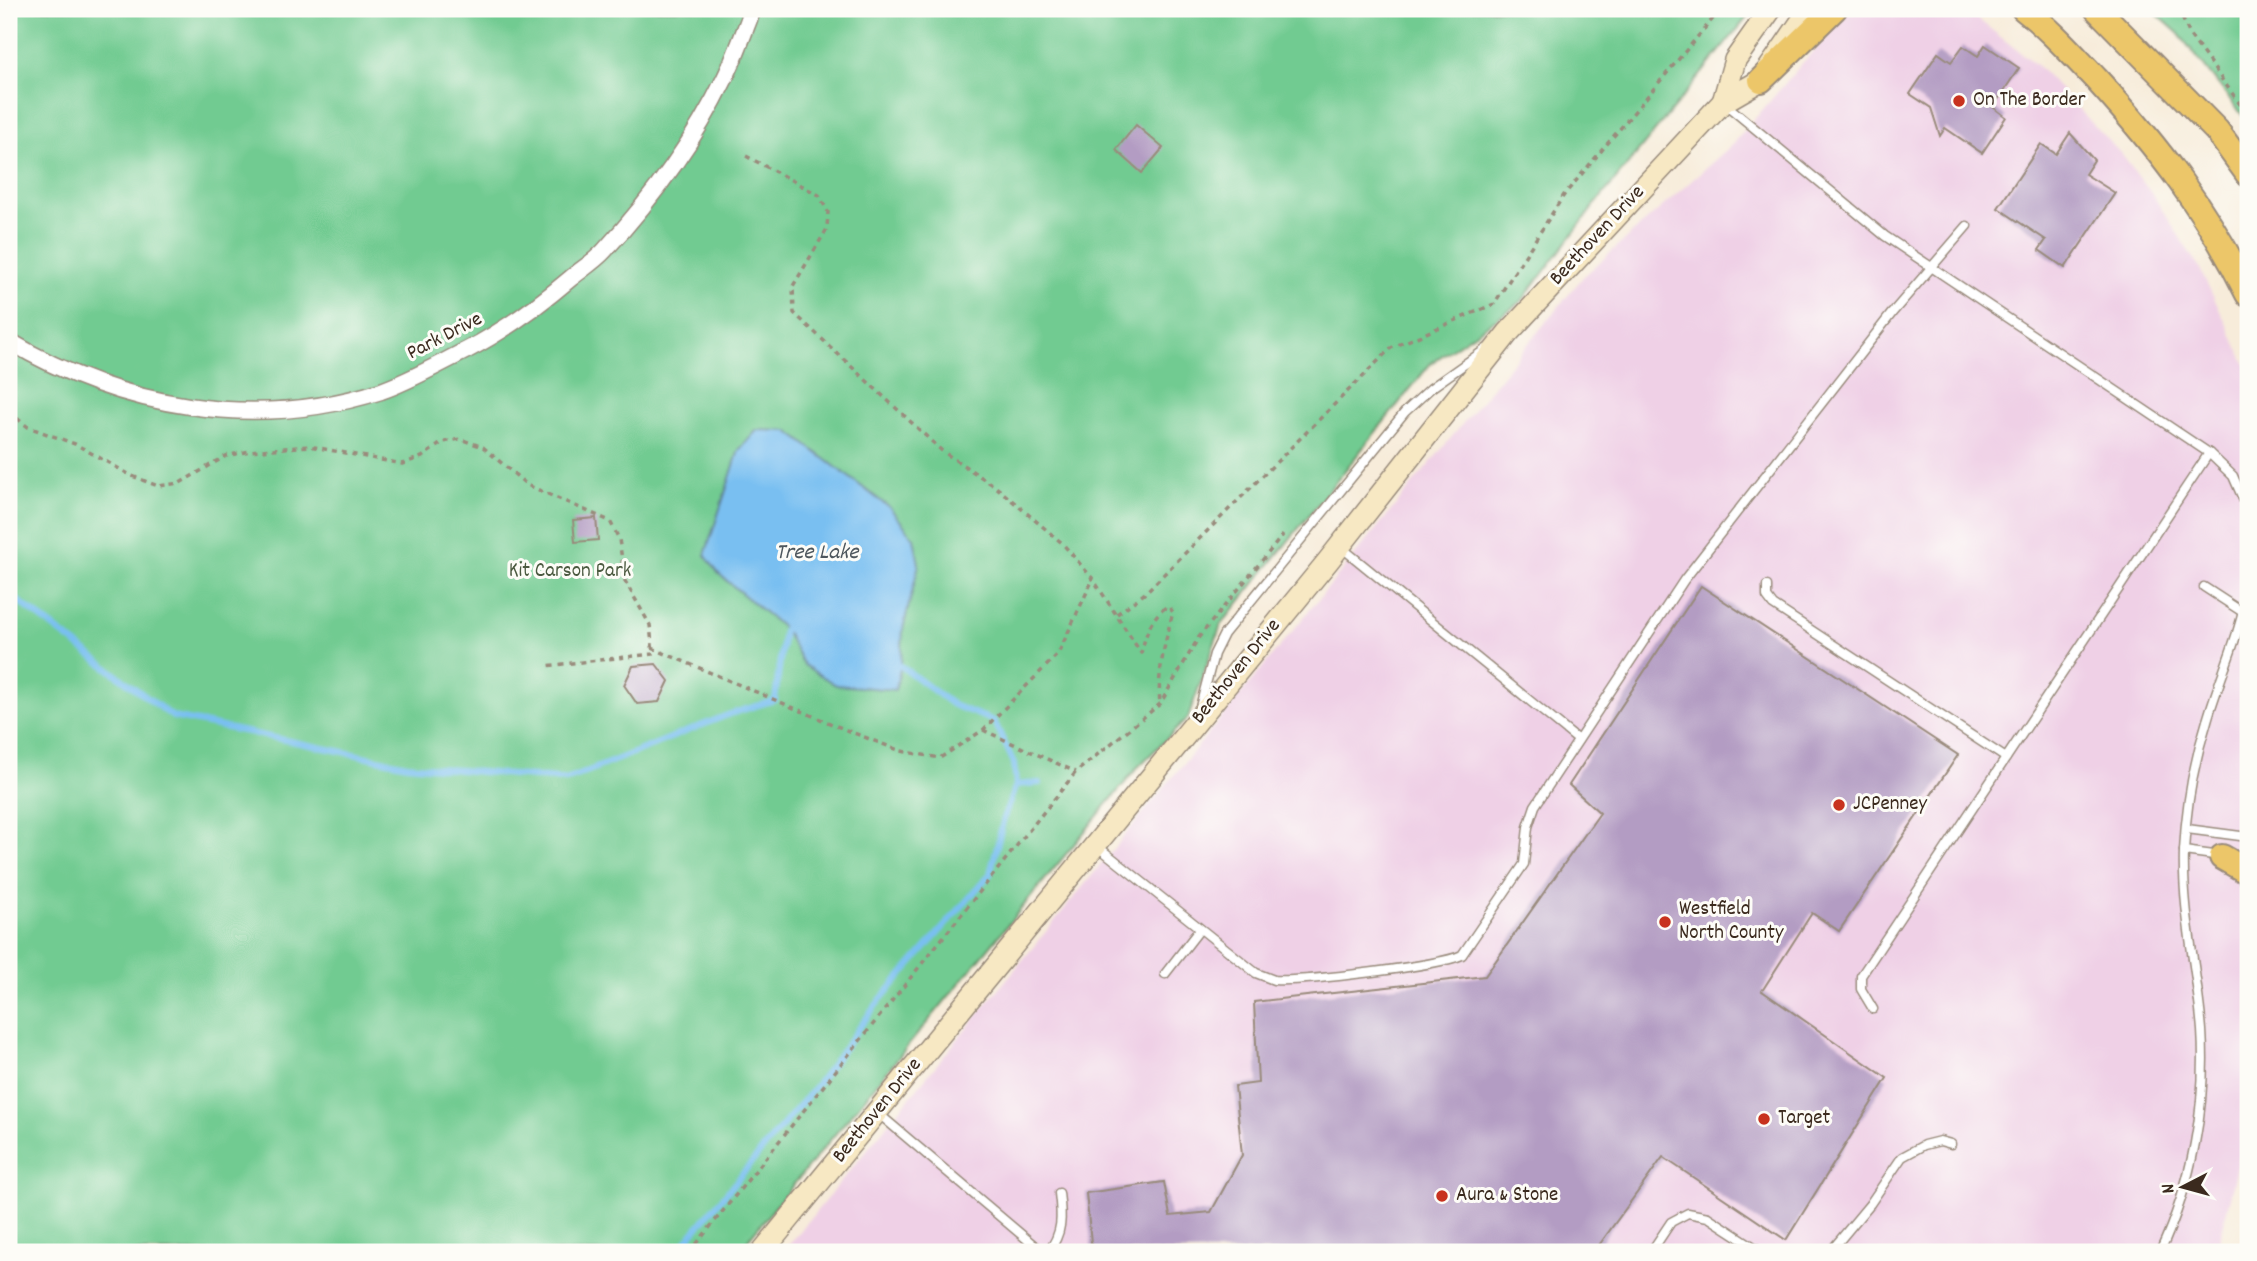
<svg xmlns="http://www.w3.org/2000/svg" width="2257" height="1261" font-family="Dekko,sans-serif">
<rect width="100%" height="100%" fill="#fdfcf7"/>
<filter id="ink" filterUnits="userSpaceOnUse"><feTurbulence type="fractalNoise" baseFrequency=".0143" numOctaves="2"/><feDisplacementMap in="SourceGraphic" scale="14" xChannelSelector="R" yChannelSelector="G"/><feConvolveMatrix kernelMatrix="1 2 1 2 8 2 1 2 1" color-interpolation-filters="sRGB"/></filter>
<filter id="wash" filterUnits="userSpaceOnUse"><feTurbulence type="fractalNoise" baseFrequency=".00686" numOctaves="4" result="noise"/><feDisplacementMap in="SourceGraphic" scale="28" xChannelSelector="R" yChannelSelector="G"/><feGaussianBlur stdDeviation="1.57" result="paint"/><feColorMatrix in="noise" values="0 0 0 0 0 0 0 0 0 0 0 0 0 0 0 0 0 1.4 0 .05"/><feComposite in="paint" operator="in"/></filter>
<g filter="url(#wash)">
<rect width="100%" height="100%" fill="#f7ecda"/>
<!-- built -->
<path fill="#efd0e6" d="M1849,9h116l75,59 82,87 32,42 46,72 48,100v753l-31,130h-1434l800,-975 150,-133z"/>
<!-- green -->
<g fill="#71cb91" stroke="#567a58" stroke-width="2">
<path d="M9,9h1745l-156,192 -77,101 -90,61 -210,262 -33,93 -51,50 -399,484h-729z"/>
<path d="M2151,9h97v113l-70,-89z"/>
</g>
<!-- water -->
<path fill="#79bff1" stroke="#5a7488" stroke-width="2" d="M757,430l31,1 102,77 24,30 5,26 -16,65 -2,37 -6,24 -59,-5 -32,-20 -20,-36 -65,-55 -14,-19 34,-105z"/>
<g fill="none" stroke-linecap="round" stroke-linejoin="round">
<!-- stream -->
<g stroke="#79bff1" stroke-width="6">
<path d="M9,594l164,123 234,48 159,15 164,-66 45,-14 9,-71"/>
<path d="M1016,785l23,-2"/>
<path d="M677,1252l137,-164 66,-88 110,-126 15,-60 11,-29 -2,-22 -20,-42 -41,-16 -52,-39"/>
</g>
</g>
<g id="blocks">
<!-- building -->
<g fill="#b39cc3">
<path d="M1985,45l34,23 -26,39 13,10 -24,36 -37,-25 -5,8 -9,-28 -21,-14 28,-41 13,9 12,-16 15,10z"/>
<path d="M1136,125l27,23 -21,25 -26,-23z"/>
<path d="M2070,133l24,27 -9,14 30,19 -50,75 -26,-18 7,-10 -48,-32 43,-64 15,10z"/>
<path d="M596,518l2,22 -23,2 -2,-22z"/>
<path d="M1701,586l257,169 -119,176 -27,-18 -50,78 125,87 -101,162 -123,-83 -69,95h-502l-6,-59 78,-11 6,34 41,-4 31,-57 -7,-69 23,-3 -4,-81 231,-26 115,-163 -31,-28z"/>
<path d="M656,664l13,17 -10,21 -22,2 -13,-19 9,-19z"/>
</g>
</g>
</g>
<g filter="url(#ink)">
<use href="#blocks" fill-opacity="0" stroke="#998b7c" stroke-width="2"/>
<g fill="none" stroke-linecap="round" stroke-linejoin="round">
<defs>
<g id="service">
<path d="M1724,103l161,133 324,217 24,23 15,34"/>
<path d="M1341,547l237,193"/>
<path d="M1767,586v11l6,8 233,153"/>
<path d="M2204,587l40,26"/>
<path d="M1200,707l14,-53 10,-20 181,-222 26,-24 55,-39"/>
<path d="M2187,829l61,8"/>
<path d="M1097,846l159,127 18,7c28,2 165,-14 188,-25l62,-91 4,-37 7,-21 149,-226 208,-267 75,-87"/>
<path d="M2184,851l37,5"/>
<path d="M1165,974l35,-45"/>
<path d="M1873,1009l-12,-20v-13l348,-523"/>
<path d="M879,1114l163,138"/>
<path d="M1048,1252c15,-19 14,-35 11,-59"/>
<path d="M1651,1252l20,-30 17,-9 20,4 54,35"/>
<path d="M1830,1252l40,-48 32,-47 22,-12 16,-4 11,3"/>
<path d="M2160,1252c32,-68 47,-147 42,-222 -5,-60 -20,-118 -18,-179 2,-44 10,-89 23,-130 13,-45 33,-86 41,-132"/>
</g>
<path id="minor" d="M9,341c112,67 246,90 372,50 29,-10 58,-27 86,-41 39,-20 71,-44 104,-72 11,-9 24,-17 33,-27 47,-51 91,-111 121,-173 11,-23 19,-46 28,-69"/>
<g id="secondary">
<path d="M1723,102l12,-42 36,-51"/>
<path d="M762,1252l566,-691 180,-228 215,-231 38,-22 49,-71"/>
</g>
<g id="primary">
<path d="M2024,9c27,21 49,46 73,71 61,67 111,132 151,214"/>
<path d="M2097,9l120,122 31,43"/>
<path d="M1761,80l73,-71"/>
<path d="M2222,857l26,15"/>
</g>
</defs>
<!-- service casing -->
<use href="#service" stroke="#998b7c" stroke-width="11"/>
<!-- minor casing -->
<use href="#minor" stroke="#998b7c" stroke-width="19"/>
<!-- secondary casing -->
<use href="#secondary" stroke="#998b7c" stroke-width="24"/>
<!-- primary casing -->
<use href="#primary" stroke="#998b7c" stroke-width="28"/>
<!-- path -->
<g stroke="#998b7c" stroke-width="3.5" stroke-dasharray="5 5" stroke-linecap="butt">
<path d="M2178,9l13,28 57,78"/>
<path d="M746,156l73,39 9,17 -1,17 -34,57 1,27 148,138 54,36 66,56 31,36 48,74c5,-19 10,-37 27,-47l5,6c-8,30 -16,61 -13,92"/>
<path d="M9,412l19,15 47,17 57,32 26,10 22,-3 46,-27 24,-5 59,-5 93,18 20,-7 21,-15 17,-3 23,8 44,38 83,36 9,18 6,42 25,44 3,29 -108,12"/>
<path d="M1117,614l27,-20 247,-246 103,-44 70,-109 157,-186"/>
<path d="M652,648l199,84 50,19 39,7 43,-28 75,-76 35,-75"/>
<path d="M983,730l93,42"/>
<path d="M690,1252l386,-480 84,-68 39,-67 84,-102"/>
</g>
<!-- service -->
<use href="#service" stroke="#fff" stroke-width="8"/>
<!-- minor -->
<use href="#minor" stroke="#fff" stroke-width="16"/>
<!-- secondary -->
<use href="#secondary" stroke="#f7e8c3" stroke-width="21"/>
<!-- primary -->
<use href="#primary" stroke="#ecc669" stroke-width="24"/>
</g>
</g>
<!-- markers -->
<g fill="#c8321e" stroke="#fdfcf7" stroke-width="2.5">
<circle cx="1959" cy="101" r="7"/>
<circle cx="1839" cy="805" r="7"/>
<circle cx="1665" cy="922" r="7"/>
<circle cx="1764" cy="1119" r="7"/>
<circle cx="1442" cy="1196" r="7"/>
</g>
<g text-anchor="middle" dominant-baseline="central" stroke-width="6" stroke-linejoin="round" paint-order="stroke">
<!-- poi labels -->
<g font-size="21" fill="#3b2a1e" stroke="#fdfcf7" text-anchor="start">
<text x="1973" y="101">On The Border</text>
<text x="1853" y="805">JCPenney</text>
<text x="1679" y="910">Westfield<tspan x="1679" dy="24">North County</tspan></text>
<text x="1778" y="1119">Target</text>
<text x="1456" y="1196">Aura &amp; Stone</text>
</g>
<!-- street labels -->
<g font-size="21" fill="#3b2a1e" stroke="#fdfcf7">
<text transform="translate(1598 236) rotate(-47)">Beethoven Drive</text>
<text transform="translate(445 337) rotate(-27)">Park Drive</text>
<text transform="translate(1237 672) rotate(-51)">Beethoven Drive</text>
<text transform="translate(878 1111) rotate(-51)">Beethoven Drive</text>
</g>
<!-- park labels -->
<g font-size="21" fill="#4b5a40" stroke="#fdfcf7">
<text x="570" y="572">Kit Carson Park</text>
</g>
<!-- water labels -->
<g font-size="23" font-style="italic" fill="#4e575d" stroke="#fdfcf7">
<text x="817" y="553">Tree Lake</text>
</g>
</g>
<!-- margin -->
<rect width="2257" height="1261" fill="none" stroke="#fdfcf7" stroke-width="35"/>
<!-- north arrow -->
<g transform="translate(2183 1187) rotate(264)" stroke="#fdfcf7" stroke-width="5" paint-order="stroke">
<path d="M0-5L12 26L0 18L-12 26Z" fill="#3b2a1e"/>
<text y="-10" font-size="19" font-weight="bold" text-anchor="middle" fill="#3b2a1e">N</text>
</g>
</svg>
